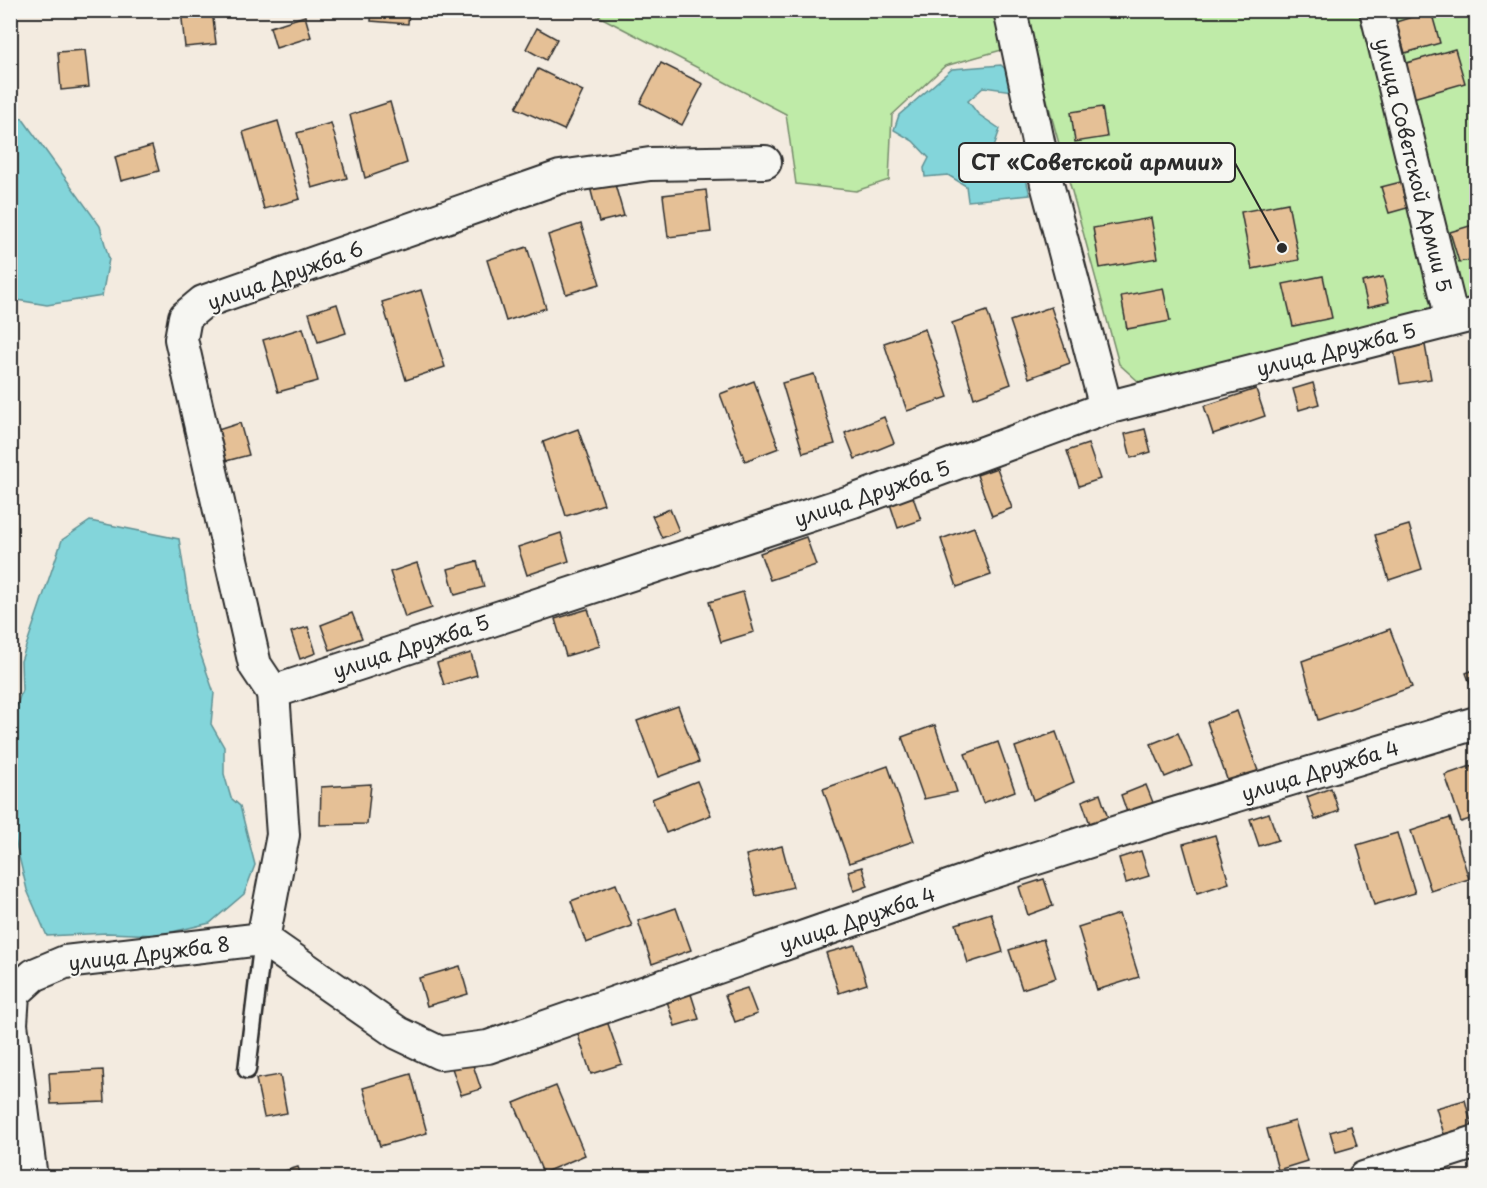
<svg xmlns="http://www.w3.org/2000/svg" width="1487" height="1188" font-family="'Playpen Sans',sans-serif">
<rect width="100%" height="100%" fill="#f3ebe0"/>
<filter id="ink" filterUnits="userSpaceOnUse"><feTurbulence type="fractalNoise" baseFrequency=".0167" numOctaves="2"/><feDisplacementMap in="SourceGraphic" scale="12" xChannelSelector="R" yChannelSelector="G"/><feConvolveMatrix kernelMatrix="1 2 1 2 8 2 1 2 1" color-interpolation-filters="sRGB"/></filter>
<g filter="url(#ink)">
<!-- green -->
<path fill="#bfeba8" stroke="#758b6a" stroke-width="1.5" d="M589,11h887v293l-337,78 -20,-18 -85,-312 -29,-3 -60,17 -53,49 -3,65 -33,11 -60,-7 -10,-70z"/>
<!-- water -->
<g fill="#83d5da" stroke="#609194" stroke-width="1.5">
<path d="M1001,65l11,10v16l-28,-4 -16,14 10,13 22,15 -10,29 35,17 5,20 -62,6 -2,-15 -18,-11 -23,2 -1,-9 5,-10 -16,-17 -19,-11 5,-15 53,-46z"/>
<path d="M22,118l78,108 9,33 -7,37 -55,9 -36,-6v-176z"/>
<path d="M90,521l89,18 15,96 20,58 -3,31 13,23v27l7,24 9,8 15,59 -11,29 -34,29 -51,12 -52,-2 -60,3 -20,-46 -13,-54 -3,-3v-93l6,-7 -2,-22 7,-21 -1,-29 41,-121z"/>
</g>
<!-- building -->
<g fill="#e5c096" stroke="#2b2b2b" stroke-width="1.5">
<path d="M181,10h31l4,34 -31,3z"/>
<path d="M372,10h37l-1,14 -37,-3z"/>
<path d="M943,10h17l-14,7z"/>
<path d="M1431,11l9,32 -35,10 -9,-31z"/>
<path d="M305,16l6,21 -35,11 -6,-21z"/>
<path d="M537,28l20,11 -11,21 -20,-11z"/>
<path d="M1455,49l10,34 -52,15 -10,-34z"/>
<path d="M85,50l4,37 -28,3 -3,-38z"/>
<path d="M661,63l42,21 -21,41 -42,-22z"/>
<path d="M538,69l45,22 -19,39 -48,-22z"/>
<path d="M1476,97v24l-6,-22z"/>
<path d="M390,102l17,61 -42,15 -15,-63z"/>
<path d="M1102,107l5,30 -32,5 -4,-30z"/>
<path d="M278,121l22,78 -36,10 -21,-77z"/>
<path d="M331,123l16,55 -35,10 -15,-55z"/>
<path d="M152,146l7,25 -38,10 -6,-24z"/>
<path d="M614,181l10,35 -25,6 -9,-35z"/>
<path d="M1401,182l6,26 -18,5 -8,-26z"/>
<path d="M706,190l5,42 -43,5 -5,-42z"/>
<path d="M1288,203l11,57 -47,9 -11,-57z"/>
<path d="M1151,218l7,40 -58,10 -7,-40z"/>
<path d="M581,224l19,60 -34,10 -18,-59z"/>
<path d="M1476,224v60l-6,-24 -11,2 -9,-30z"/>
<path d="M527,247l19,61 -40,13 -19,-61z"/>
<path d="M1323,276l9,42 -39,8 -10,-42z"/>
<path d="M1383,277l6,25 -21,5 -6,-25z"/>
<path d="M1163,288l7,33 -43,8 -6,-33z"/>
<path d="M421,290l24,77 -39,13 -24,-78z"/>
<path d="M337,304l9,29 -28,9 -9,-29z"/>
<path d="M1051,307l19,56 -41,15 -19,-57z"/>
<path d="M987,311l24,73 -37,14 -22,-75z"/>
<path d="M303,328l15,53 -40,11 -15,-52z"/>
<path d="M925,329l23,68 -41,14 -23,-68z"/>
<path d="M1425,345l6,34 -31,5 -6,-34z"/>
<path d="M814,374l21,70 -32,9 -21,-70z"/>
<path d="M754,381l25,67 -34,13 -25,-67z"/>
<path d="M1313,383l6,21 -20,6 -6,-21z"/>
<path d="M1256,389l9,27 -52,18 -9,-28z"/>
<path d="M884,417l10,26 -39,16 -10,-26z"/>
<path d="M240,423l9,32 -23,6 -8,-31z"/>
<path d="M578,429l26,75 -38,12 -23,-74z"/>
<path d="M1145,429l6,23 -20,6 -6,-24z"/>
<path d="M1088,444l12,35 -21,7 -12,-35z"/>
<path d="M997,468l15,40 -20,8 -15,-41z"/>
<path d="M913,497l8,23 -23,8 -8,-24z"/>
<path d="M670,509l9,22 -17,7 -10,-22z"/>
<path d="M1409,525l13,44 -33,11 -14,-45z"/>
<path d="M974,527l17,48 -34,12 -16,-48z"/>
<path d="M561,533l8,28 -42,14 -9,-28z"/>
<path d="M806,537l10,28 -46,15 -10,-27z"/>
<path d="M477,561l7,26 -29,8 -7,-26z"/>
<path d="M417,563l15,45 -27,9 -15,-45z"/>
<path d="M743,592l11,40 -33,10 -12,-40z"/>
<path d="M588,609l12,37 -34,10 -11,-37z"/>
<path d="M352,613l10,25 -32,12 -9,-25z"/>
<path d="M308,627l8,26 -16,6 -9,-27z"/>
<path d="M1390,629l22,58 -94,33 -16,-59z"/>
<path d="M471,653l6,22 -33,10 -7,-22z"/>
<path d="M1476,669v18l-4,2 -6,-16z"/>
<path d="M678,706l21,56 -41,15 -21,-56z"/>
<path d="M1237,711l21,60 -30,11 -21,-60z"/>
<path d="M935,725l22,67 -33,7 -22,-62z"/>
<path d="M1056,732l18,50 -41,18 -18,-53z"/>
<path d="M1178,733l14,33 -27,11 -14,-33z"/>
<path d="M998,742l17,49 -32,12 -18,-49z"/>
<path d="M888,766l26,75 -65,22 -26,-74z"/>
<path d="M1471,766l5,15v36l-15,5 -16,-47z"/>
<path d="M697,781l14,34 -45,18 -14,-34z"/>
<path d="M371,784l-4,40 -47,1 1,-38z"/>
<path d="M1146,785l8,20 -26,10 -7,-20z"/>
<path d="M1331,788l8,23 -24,9 -8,-23z"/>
<path d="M1100,794l8,24 -18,6 -8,-23z"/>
<path d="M1269,813l9,27 -19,6 -9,-27z"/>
<path d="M1450,818l19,61 -38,12 -20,-60z"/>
<path d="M1397,833l18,60 -41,12 -17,-60z"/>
<path d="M1215,835l14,48 -32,10 -14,-49z"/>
<path d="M782,846l11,41 -37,9 -10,-41z"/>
<path d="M1141,851l8,25 -23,7 -7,-25z"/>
<path d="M862,867l6,19 -14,5 -6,-20z"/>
<path d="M1044,879l9,27 -25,9 -9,-28z"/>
<path d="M616,884l16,42 -46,17 -15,-42z"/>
<path d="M676,908l15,42 -39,14 -14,-43z"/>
<path d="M991,913l12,39 -35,11 -12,-39z"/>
<path d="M1119,914l20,63 -42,13 -19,-63z"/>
<path d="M1043,939l13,39 -34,11 -13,-39z"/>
<path d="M855,945l12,39 -28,9 -13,-40z"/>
<path d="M460,966l8,28 -41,12 -8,-28z"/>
<path d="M747,988l10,26 -22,8 -10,-27z"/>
<path d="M690,991l9,28 -24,7 -9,-28z"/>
<path d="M607,1021l15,43 -31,10 -14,-42z"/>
<path d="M472,1062l9,27 -20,6 -9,-27z"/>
<path d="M103,1070l2,32 -54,2 -2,-31z"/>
<path d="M411,1074l16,59 -47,13 -17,-58z"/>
<path d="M280,1075l7,38 -23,4 -8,-38z"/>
<path d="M556,1086l29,69 -42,18 -29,-70z"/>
<path d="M1465,1100l7,26 -28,8 -8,-26z"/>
<path d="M1295,1121l12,40 -29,9 -11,-41z"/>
<path d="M1351,1126l6,20 -21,6 -6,-20z"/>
<path d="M298,1167l4,11h-34v-2z"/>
</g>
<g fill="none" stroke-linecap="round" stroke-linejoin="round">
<defs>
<path id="service" d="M247,1070l16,-131"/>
<g id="minor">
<path d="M1010,10l37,174 59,224"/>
<path d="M1376,10l76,309"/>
<path d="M273,692l580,-191 253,-93 370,-94"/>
<path d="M273,692l-18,-27 -74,-326 4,-22 18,-15 357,-125 90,-13 115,-2"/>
<path d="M263,939l135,94 42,20 48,-6 480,-167 193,-62 315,-95"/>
<path d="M263,939l20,-104 -10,-143"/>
<path d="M31,1178l-20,-154 2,-30 21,-19 31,-13 198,-23"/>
<path d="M1364,1178l112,-36"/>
</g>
</defs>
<!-- service casing -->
<use href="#service" stroke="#2b2b2b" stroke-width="21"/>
<!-- minor casing -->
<use href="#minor" stroke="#2b2b2b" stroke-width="36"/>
<!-- service -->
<use href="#service" stroke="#f6f6f2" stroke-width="16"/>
<!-- minor -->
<use href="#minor" stroke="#f6f6f2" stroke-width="32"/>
</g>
</g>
<g text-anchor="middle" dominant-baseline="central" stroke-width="4.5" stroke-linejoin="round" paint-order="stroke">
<!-- street labels -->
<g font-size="20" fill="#2b2b2b" stroke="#f6f6f2">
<text transform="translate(1414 165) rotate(76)">улица Советской Армии 5</text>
<text transform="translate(285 275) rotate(-20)">улица Дружба 6</text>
<text transform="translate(1336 349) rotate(-14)">улица Дружба 5</text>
<text transform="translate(872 493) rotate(-19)">улица Дружба 5</text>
<text transform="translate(411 646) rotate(-18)">улица Дружба 5</text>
<text transform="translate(1320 770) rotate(-17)">улица Дружба 4</text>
<text transform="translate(857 919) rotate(-19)">улица Дружба 4</text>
<text transform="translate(149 953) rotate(-7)">улица Дружба 8</text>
</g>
</g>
<!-- callouts -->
<path fill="none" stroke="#2b2b2b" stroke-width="2" d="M1282 248L1235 163"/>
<circle fill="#2b2b2b" stroke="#f6f6f2" stroke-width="2" cx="1282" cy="248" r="6"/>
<rect fill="#f6f6f2" stroke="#2b2b2b" stroke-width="2" x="959" y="143" width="276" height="39" rx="6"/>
<g font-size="21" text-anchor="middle" font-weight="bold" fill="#2b2b2b">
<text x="1097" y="170">СТ «Советской армии»</text>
</g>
<!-- margin -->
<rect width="1487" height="1188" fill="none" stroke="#f6f6f2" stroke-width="36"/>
<rect x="18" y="18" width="1451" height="1152" fill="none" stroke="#2b2b2b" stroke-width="2" filter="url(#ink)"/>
</svg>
